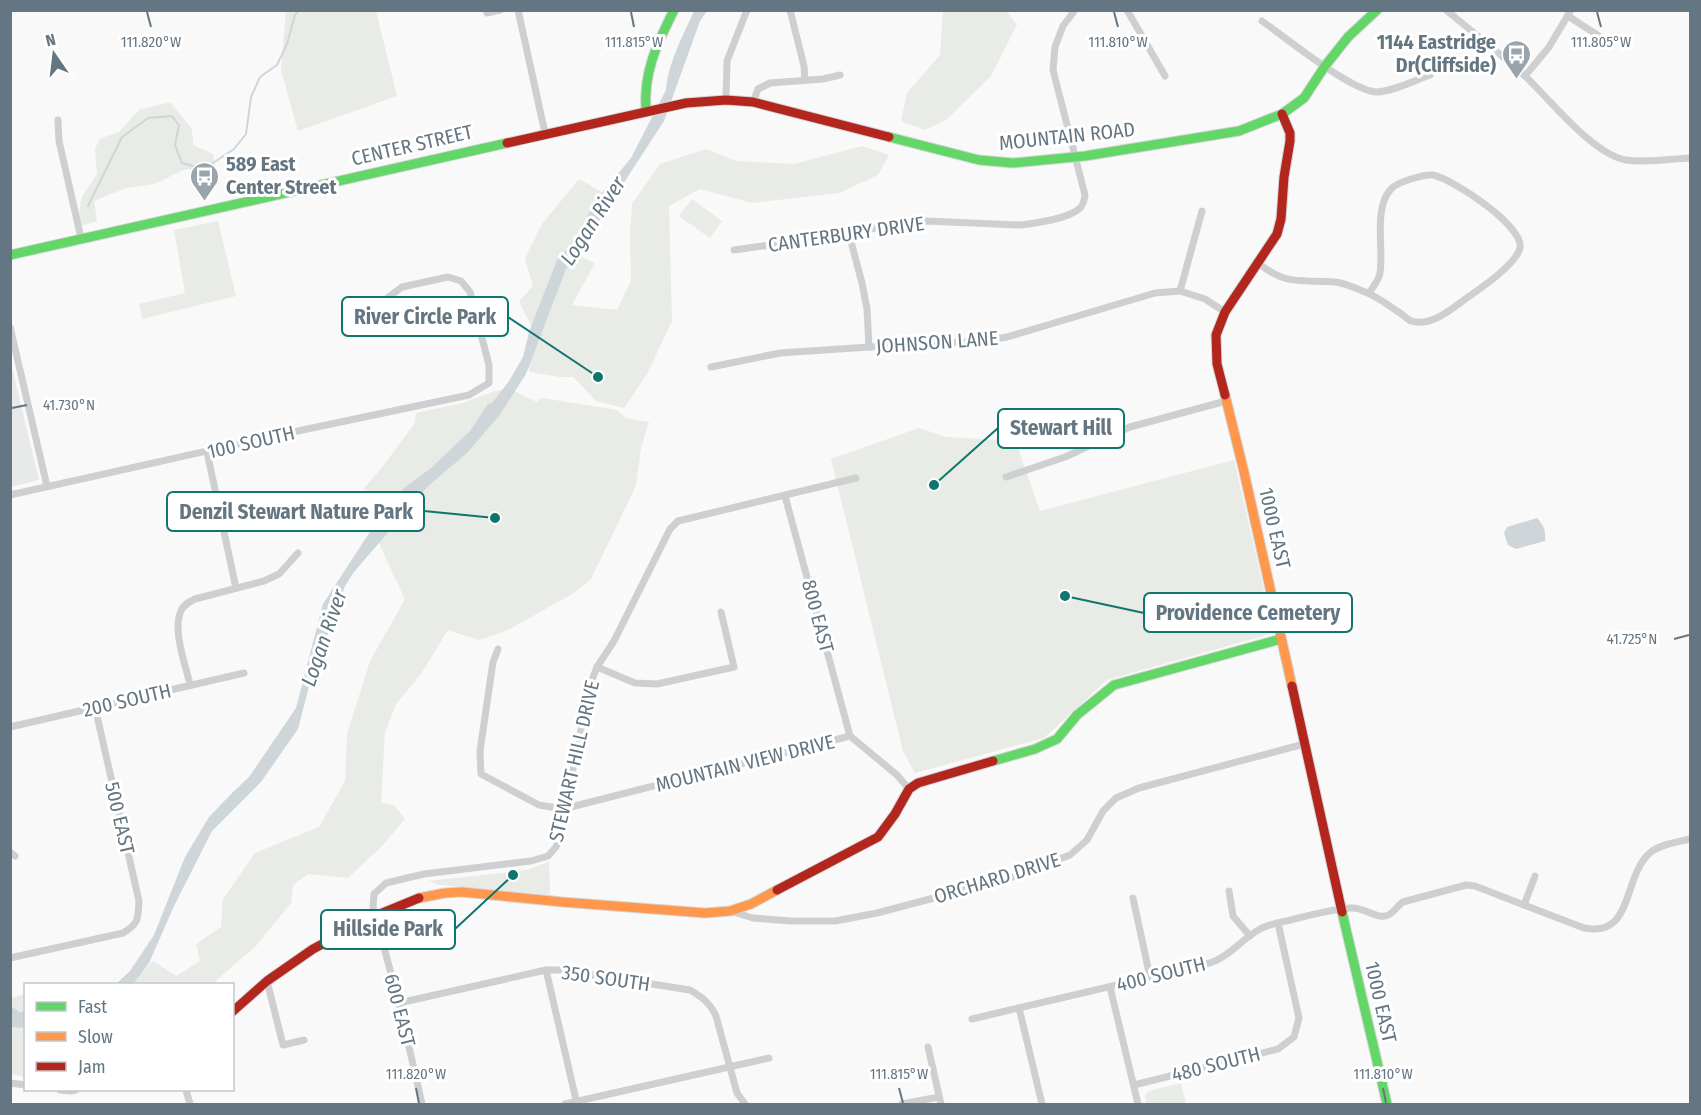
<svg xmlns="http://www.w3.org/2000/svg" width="1701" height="1115" font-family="'Fira Sans Condensed',sans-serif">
<rect width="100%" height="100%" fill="#f9f9f9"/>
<!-- built -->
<path fill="#e8e9e9" d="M10,359l29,121 -28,7h-1z"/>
<!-- green -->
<g fill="#e8ebe6">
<path d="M286,11h90l21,85 -99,35 -17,-61z"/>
<path d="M943,11h63l11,14 -26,51 -45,44 -21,10 -24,-9 6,-28 33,-38z"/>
<path d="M170,102l22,27 1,16 20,9 2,12 -32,4 -28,14 -29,4 -32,13 3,20 -16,5 -2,-13 3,-16 15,-23 -2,-24 4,-11 20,-7 20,-22z"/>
<path d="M862,146l27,9 -11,20 -39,18 -87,10 -52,-14 -31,17 3,115 -25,53 -23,34 -28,-7 -23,-24h-13l-30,-5 -4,-13 10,-23 -17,-35 14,-15 -8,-27 17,-35 37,-45 23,13 -29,61 22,10 -23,42 45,5 14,-29 -1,-47 2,-30 28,-40 46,-15 30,12 58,3z"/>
<path d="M692,199l30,22 -12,17 -31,-22z"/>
<path d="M218,221l18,75 -94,23 -3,-15 46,-11 -11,-63z"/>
<path d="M510,389l27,13 5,-4 75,12 9,8 23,4 -8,26 -5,38 -45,93 -17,14 -66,37 -29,10 -31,-10 -27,44 -25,30 -11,29 -4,70 13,2 11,14 -23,27 -34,32 -40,-4 -15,11 -2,18 -35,43 -44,38h-82l23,-23 23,15 24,-15 -4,-17 25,-17 2,-28 32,-46 64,-26 26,-46 2,-47 23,-73 35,-62c-17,-36 -36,-72 -41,-111l16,-18 35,-47 1,-10 47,-10 32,-12z"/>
<path d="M919,428l27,9 53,3 14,-6 27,77 194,-51 40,173 -167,47 -63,58 -129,35 -12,-22 -72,-292z"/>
<path d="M549,862l1,33 -110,-10 -12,-4 99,-11z"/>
<path d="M25,994v83l-14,-3 -1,-76z"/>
<path d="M1181,1083l5,21h-39l-2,-8 4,-5z"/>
</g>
<!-- water -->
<g fill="#ced6d9">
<path d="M694,11h13l-7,10 -36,100 -80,123 -18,25 -40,105 -27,42 -33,38 -38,32 -74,86 -9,14 -37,104 -10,39 -37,53 -49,49 -38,75 -25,57 -16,21h-17l14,-13 24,-36 31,-78 24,-40 24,-25 16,-15 47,-69 27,-104 50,-77 31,-39 27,-20 39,-37 18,-27 4,-1 17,-22 14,-24 6,-25 28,-72 18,-19 21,-41 35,-42 35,-68c2,-27 17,-54 28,-79z"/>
<path d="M1537,518c7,7 9,14 8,23l-29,8 -8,-4 -4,-12 3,-6z"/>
<path d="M11,1006l8,6h6v16l-14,-1z"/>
</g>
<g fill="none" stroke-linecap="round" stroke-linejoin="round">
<!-- stream -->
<path stroke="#ced6d9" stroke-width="2" d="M88,206l34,-69 26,-19 24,-2 7,9 -4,20 7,18 22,6 30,-20 12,-15 5,-37 9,-20 17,-12 10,-21 8,-29 4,-5"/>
<defs>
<g id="fast">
<path d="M646,111c-3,-39 11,-67 28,-101"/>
<path d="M889,137l90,23 34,3 72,-7 154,-25 43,-17 22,-16 21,-32 23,-29 29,-27"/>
<path d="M10,255l497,-112"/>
<path d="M993,761l42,-12 22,-10 20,-24 37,-30 167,-46"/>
<path d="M1342,912l45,192"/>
</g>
<g id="slow">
<path d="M1225,395l19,77 48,214"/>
<path d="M419,898l26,-5 17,-1 100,10 143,11 25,-2 21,-7 26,-14"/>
</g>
<g id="jam">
<path d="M507,143l179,-40 40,-3 27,2 136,35"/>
<path d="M1225,395l-8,-31 -1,-29 9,-23 52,-78 4,-15 3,-42 6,-36v-8l-8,-19"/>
<path d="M1292,686l50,226"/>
<path d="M777,890l101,-53 17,-23 14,-25 9,-6 75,-22"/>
<path d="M232,1012l35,-31 46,-32 62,-33 44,-18"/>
</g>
</defs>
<!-- fast casing -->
<use href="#fast" stroke="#d5d6d7" stroke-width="11"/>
<!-- slow casing -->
<use href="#slow" stroke="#d5d6d7" stroke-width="11"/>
<!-- jam casing -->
<use href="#jam" stroke="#d5d6d7" stroke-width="11"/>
<!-- street -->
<g stroke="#cecfd0" stroke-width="7">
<path d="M518,10l27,123"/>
<path d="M790,10l14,56 1,14"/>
<path d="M1127,10l38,66"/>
<path d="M1446,10c27,22 53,43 78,65 26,24 68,79 102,85 21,3 44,-1 64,-2"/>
<path d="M487,13l13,-3"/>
<path d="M1568,16l37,24"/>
<path d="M1262,21c23,16 90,71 115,71 18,-1 36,-11 53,-17"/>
<path d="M1525,76l24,-29 22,-37"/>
<path d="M726,100l1,-39 20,-51"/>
<path d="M753,102l5,-13 12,-6 53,-4 17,-4"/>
<path d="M58,120l1,21 22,97"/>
<path d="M849,234l13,49 5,26 2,38"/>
<path d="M734,250l115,-16 52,-12 25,-1 94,4c16,-2 49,-6 60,-17 4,-4 4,-8 5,-13l-32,-125 2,-23 8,-21 12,-16"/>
<path d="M1258,263c30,24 42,16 77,19 10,1 20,6 30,10 12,4 24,14 35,21 3,2 7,6 11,8 19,6 38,-10 53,-21 14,-10 52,-35 56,-52 4,-22 -67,-69 -87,-73 -9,-1 -36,7 -42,14 -18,19 -7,60 -11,84 -1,7 -7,14 -11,20"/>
<path d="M1180,291l22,-80"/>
<path d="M10,327l37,159"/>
<path d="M711,367l69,-14 89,-6 116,-6 22,-4 148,-44 25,-2 25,8 20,13"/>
<path d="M207,452l29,136"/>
<path d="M1006,477l59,-20 65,-30 96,-26"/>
<path d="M10,495l264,-59 195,-41 20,-12v-18l-19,-73 -9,-11 -13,-4 -46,10 -16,12"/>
<path d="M785,496l65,240"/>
<path d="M498,649l-5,13 -13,89 1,23 58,31 24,4 287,-73 47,39 12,14"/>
<path d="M597,667l38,16 22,1 77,-17 -13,-55"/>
<path d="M190,685c-4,-19 -18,-55 -9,-74 2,-6 8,-9 14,-12l69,-18 15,-7 19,-21"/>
<path d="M10,727l234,-54"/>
<path d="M10,852l5,4"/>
<path d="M1229,891l4,25 17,20"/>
<path d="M1133,898l17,79"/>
<path d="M1524,905l11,-29"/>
<path d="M730,911l23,7 38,3h44l42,-8 133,-35 60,-23 17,-15 16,-29 13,-13 23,-10 165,-44"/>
<path d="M10,958l113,-25c16,-9 15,-15 16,-32l-44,-194"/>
<path d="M546,970l31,134"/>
<path d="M267,981l16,64 21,-5"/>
<path d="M1110,987l28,117"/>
<path d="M399,1003l147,-33h16l128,20c12,7 20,13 26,26l21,77 8,11"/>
<path d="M1019,1008l23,96"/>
<path d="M972,1019l238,-56c20,-7 32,-24 50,-34 9,-5 21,-7 31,-9 20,-5 40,-11 60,-12 15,-1 28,14 39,6 5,-3 8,-9 13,-12l63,-17 9,1 109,42c51,10 38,-53 67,-76 10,-8 27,-10 39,-13"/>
<path d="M928,1047l13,57"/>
<path d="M10,1083l16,2"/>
<path d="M1134,1085l144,-36 16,-12 5,-19 -21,-95"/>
<path d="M60,1090l11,1 5,-1"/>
<path d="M186,1090l4,14"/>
<path d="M422,1104l-23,-101 -26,-96 1,-13 12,-11 38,-9 107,-13 17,-5 8,-9 3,-9 31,-153 7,-18 17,-26 56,-112 8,-8 178,-43"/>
<path d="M565,1104l204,-46"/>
<path d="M902,1104l37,-7"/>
</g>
<!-- fast -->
<use href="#fast" stroke="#63d668" stroke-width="9"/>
<!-- slow -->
<use href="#slow" stroke="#ff974d" stroke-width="9"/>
<!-- jam -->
<use href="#jam" stroke="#b3261e" stroke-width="9"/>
</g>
<!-- ticks -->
<path fill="none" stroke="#657683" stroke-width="2" d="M147,12l4,15M631,12l3,15M1114,12l4,15M1597,12l4,15M12,408l15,-3M1674,639l15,-4M416,1088l3,15M899,1088l4,15M1383,1088l3,15"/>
<!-- icons -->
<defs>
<symbol id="bus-pin" viewBox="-11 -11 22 30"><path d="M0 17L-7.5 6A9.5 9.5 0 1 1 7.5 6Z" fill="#99a4ac" stroke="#fff"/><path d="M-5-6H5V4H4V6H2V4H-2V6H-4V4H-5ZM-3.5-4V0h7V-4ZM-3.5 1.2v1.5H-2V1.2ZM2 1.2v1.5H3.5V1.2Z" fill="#fff"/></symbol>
</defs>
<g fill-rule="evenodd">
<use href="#bus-pin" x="1500" y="38" width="33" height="45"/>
<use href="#bus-pin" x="188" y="160" width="33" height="45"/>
</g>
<g text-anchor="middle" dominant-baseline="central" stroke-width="6" stroke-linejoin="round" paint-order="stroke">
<!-- poi labels -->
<g font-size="20" font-weight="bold" fill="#657683" stroke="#fff" text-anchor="end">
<text x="1496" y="42">1144 Eastridge<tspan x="1496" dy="23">Dr(Cliffside)</tspan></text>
<text x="226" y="164" text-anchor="start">589 East<tspan x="226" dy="23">Center Street</tspan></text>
</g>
<!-- street labels -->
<g font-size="20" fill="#657683" stroke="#fff">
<text transform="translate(1067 136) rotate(-6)">MOUNTAIN ROAD</text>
<text transform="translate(412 145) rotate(-13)">CENTER STREET</text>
<text transform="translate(846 234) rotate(-8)">CANTERBURY DRIVE</text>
<text transform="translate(937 342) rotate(-4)">JOHNSON LANE</text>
<text transform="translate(251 442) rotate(-13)">100 SOUTH</text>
<text transform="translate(1275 528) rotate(77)">1000 EAST</text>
<text transform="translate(818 616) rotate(75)">800 EAST</text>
<text transform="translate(127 700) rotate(-13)">200 SOUTH</text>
<text transform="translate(574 761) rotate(-77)">STEWART HILL DRIVE</text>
<text transform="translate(745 763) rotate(-14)">MOUNTAIN VIEW DRIVE</text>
<text transform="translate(120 818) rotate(77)">500 EAST</text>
<text transform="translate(997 878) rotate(-17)">ORCHARD DRIVE</text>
<text transform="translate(1161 974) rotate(-14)">400 SOUTH</text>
<text transform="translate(606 978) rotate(8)">350 SOUTH</text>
<text transform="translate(1381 1002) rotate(77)">1000 EAST</text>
<text transform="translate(400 1010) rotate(76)">600 EAST</text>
<text transform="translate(1216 1064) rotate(-14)">480 SOUTH</text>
</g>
<!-- water labels -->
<g font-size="21" font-style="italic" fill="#60757c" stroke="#fff">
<text transform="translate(593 221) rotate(-57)">Logan River</text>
<text transform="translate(324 638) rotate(-71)">Logan River</text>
</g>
</g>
<g font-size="15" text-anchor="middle" fill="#657683" stroke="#fff" stroke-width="6" stroke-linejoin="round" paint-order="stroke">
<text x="151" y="47">111.820°W</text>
<text x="634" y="47">111.815°W</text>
<text x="1118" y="47">111.810°W</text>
<text x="1601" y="47">111.805°W</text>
<text x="69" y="410">41.730°N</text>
<text x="1632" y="644">41.725°N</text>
<text x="416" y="1079">111.820°W</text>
<text x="899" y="1079">111.815°W</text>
<text x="1383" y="1079">111.810°W</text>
</g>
<!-- callouts -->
<path fill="none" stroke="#0f766e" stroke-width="2" d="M598 377L508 317M934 485L998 428M495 518L424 511M1065 596L1144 613M513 875L455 929"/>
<g fill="#0f766e" stroke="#fff" stroke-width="2">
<circle cx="598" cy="377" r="6"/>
<circle cx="934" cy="485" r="6"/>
<circle cx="495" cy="518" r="6"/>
<circle cx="1065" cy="596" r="6"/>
<circle cx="513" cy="875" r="6"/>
</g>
<g fill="#fff" stroke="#0f766e" stroke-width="2">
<rect x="342" y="297" width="166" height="39" rx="6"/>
<rect x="998" y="409" width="126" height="39" rx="6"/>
<rect x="167" y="492" width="257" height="39" rx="6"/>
<rect x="1144" y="593" width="208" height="39" rx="6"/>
<rect x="321" y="910" width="134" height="39" rx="6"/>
</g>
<g font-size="21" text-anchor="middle" font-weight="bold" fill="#657683">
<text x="425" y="324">River Circle Park</text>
<text x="1061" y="435">Stewart Hill</text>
<text x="296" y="519">Denzil Stewart Nature Park</text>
<text x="1248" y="620">Providence Cemetery</text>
<text x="388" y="936">Hillside Park</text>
</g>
<!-- border -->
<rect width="1701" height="1115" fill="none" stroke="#657683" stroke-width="24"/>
<!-- legend -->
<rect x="24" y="983" width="210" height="108" fill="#ffffff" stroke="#c1c8cd" stroke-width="1.5"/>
<rect x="36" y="1002" width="30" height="9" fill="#63d668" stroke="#c1c8cd" stroke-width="1.5"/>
<text x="78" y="1013" font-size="18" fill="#657683">Fast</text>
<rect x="36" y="1032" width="30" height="9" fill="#ff974d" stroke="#c1c8cd" stroke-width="1.5"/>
<text x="78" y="1043" font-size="18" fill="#657683">Slow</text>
<rect x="36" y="1062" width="30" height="9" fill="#b3261e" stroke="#c1c8cd" stroke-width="1.5"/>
<text x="78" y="1073" font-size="18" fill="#657683">Jam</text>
<!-- north arrow -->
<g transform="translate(54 54) rotate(346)" stroke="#ffffff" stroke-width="4.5" paint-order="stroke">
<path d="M0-4.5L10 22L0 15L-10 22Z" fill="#657683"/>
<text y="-9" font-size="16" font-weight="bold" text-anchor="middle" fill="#657683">N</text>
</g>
</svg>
